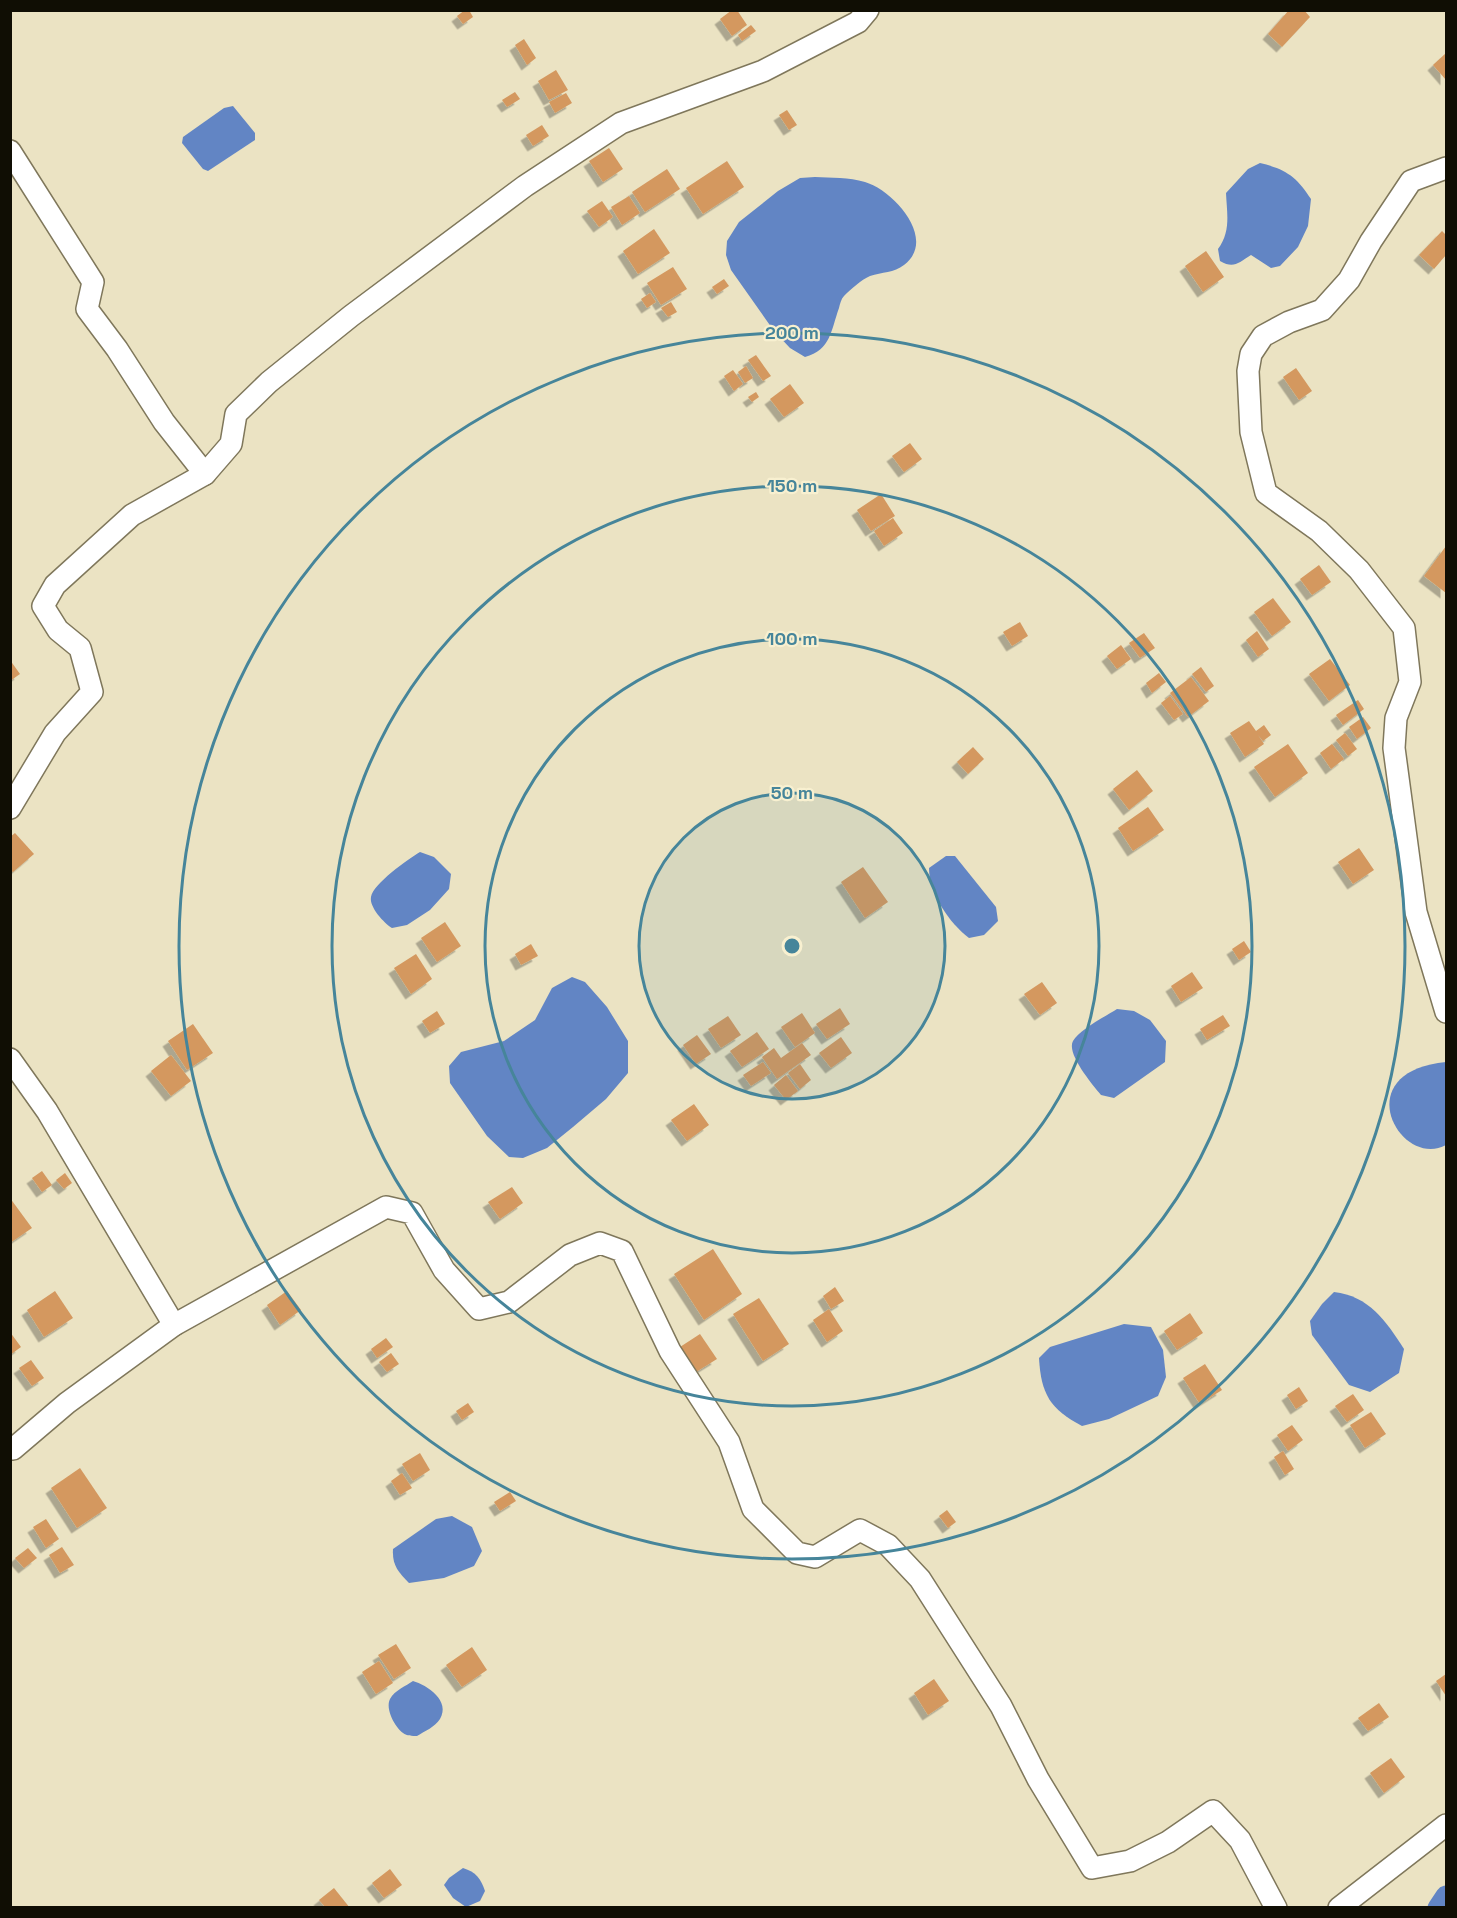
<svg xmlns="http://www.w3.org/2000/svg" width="1457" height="1918" font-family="'Space Grotesk',sans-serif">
<defs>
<filter id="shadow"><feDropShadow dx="-5.5" dy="5.5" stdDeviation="0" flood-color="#0004"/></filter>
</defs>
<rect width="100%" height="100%" fill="#ebe3c3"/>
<!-- water -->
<g fill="#6285c4">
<path d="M233,106l22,27v7l-47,31 -5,-2 -21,-26 1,-6 41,-29z"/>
<path d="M1260,163c26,6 37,14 51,36l-3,27 -10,21 -18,19 -9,2 -20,-13c-13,8 -17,14 -31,6l-2,-12c13,-18 9,-35 8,-56l22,-24z"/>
<path d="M815,177c16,1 34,0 50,5 28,8 73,57 39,83 -10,8 -22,7 -34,11 -9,4 -19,13 -26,20 -3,3 -4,8 -5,12 -8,22 -8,42 -34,49l-15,-9 -16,-17 -43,-61 -5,-15 1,-14 12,-19 39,-31 22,-13z"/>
<path d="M420,852l14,5 17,17 -2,15 -19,21 -23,15 -15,3c-8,-5 -23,-21 -21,-31 2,-13 37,-38 49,-45z"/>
<path d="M946,856h9l41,51 2,14 -14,14 -15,3c-20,-15 -40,-45 -40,-70z"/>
<path d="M572,977l13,5 22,25 21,34v32l-22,26 -33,28 -26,21 -24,10 -14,-1 -22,-21 -37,-53 -1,-17 12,-14 43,-11 31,-21 17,-32z"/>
<path d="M1117,1009l17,2 16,9 16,21 -1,21 -51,36 -13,-3c-8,-10 -35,-41 -28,-54 6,-11 33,-25 44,-32z"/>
<path d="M1446,1062v83c-45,25 -101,-73 0,-83z"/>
<path d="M1334,1292c35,4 52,29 70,57l-5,24 -29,19 -21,-7 -37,-50 -2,-14 12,-17z"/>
<path d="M1124,1324l27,3 12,23 3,27 -8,19 -49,23 -27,7c-32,-17 -41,-32 -43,-68l11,-11z"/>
<path d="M452,1516l20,11 10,24 -8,15 -30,12 -35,5c-11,-11 -17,-18 -16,-34l43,-30z"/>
<path d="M413,1681c14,4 38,20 27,38 -5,8 -15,12 -23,17 -5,0 -10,0 -14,-3 -8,-6 -18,-24 -13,-34 5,-9 16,-13 23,-18z"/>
<path d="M463,1868c13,4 18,11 22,23l-5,10 -14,6 -13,-9 -9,-13 5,-7z"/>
</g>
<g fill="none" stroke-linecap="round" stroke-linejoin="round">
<!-- canal -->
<path stroke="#6285c4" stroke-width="21" d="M1438,1908l8,-12"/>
</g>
<!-- building -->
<g fill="#d4985f" filter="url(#shadow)">
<path d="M465,10h4l4,7 -10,7 -6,-8z"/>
<path d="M732,10h5l10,15 -15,11 -12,-17z"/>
<path d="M1289,10h15l6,7 -28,30 -14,-13z"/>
<path d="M751,25l5,6 -14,10 -4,-6z"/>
<path d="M524,39l12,19 -9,7 -12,-20z"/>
<path d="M1446,53v27l-13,-15z"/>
<path d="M556,70l12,20 -19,10 -11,-19z"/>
<path d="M515,92l5,7 -13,8 -5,-7z"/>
<path d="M566,93l6,10 -17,10 -6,-11z"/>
<path d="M787,110l10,15 -8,5 -10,-15z"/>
<path d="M542,125l7,11 -16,10 -7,-11z"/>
<path d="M609,148l14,21 -20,13 -14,-21z"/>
<path d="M727,161l17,26 -41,27 -17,-26z"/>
<path d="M667,169l13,20 -35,23 -13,-20z"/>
<path d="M629,196l11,17 -18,12 -11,-18z"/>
<path d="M602,201l11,16 -14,10 -12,-16z"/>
<path d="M654,229l16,24 -32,21 -15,-23z"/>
<path d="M1442,231l4,4v20l-12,14 -15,-14z"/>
<path d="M1206,251l18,26 -21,15 -18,-26z"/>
<path d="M673,267l14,22 -26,16 -14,-22z"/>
<path d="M724,279l5,7 -12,8 -5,-7z"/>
<path d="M650,293l6,9 -9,6 -6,-9z"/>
<path d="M671,302l6,10 -9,5 -7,-9z"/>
<path d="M756,355l15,21 -8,5 -15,-21z"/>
<path d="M746,366l7,12 -8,5 -7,-11z"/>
<path d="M1296,368l16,23 -13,9 -16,-23z"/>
<path d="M733,370l10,14 -9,7 -10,-15z"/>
<path d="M790,384l14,19 -20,14 -14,-18z"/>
<path d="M756,392l3,5 -7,5 -4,-5z"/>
<path d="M910,443l12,16 -18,13 -12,-16z"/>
<path d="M881,494l14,22 -24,15 -14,-21z"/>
<path d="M893,518l10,15 -19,13 -10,-15z"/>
<path d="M1446,546v47l-22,-17z"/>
<path d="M1319,565l12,17 -19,13 -12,-16z"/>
<path d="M1273,598l18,24 -19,14 -18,-24z"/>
<path d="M1020,622l8,14 -16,10 -9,-14z"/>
<path d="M1257,631l12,18 -11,8 -12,-17z"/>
<path d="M1144,633l11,15 -15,10 -11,-15z"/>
<path d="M1121,645l10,14 -14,10 -10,-13z"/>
<path d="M1330,659l20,26 -21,16 -20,-27z"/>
<path d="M10,660l10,14 -10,7z"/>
<path d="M1201,667l13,19 -8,6 -14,-18z"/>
<path d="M1159,673l7,9 -14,11 -6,-10z"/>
<path d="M1191,677l18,24 -21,16 -18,-24z"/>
<path d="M1170,696l13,18 -9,6 -13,-17z"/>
<path d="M1358,700l6,9 -21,16 -7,-10z"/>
<path d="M1363,717l8,11 -14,11 -8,-12z"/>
<path d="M1249,721l7,10 8,-6 7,10 -8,6 -5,-6 6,9 -19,13 -15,-24z"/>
<path d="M1345,733l12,16 -9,7 -12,-16z"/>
<path d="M1288,744l20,29 -33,24 -21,-30z"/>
<path d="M1332,744l12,15 -13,10 -11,-16z"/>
<path d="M973,747l11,12 -16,15 -11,-12z"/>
<path d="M1137,770l16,21 -24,19 -16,-21z"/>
<path d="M1148,807l16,23 -31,21 -15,-23z"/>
<path d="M15,833l19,21 -21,18 -3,-2v-33z"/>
<path d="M1359,848l15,22 -21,14 -15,-22z"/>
<path d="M863,867l25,35 -23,16 -24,-36z"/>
<path d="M445,922l16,24 -24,16 -16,-24z"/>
<path d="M1244,941l7,11 -12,8 -7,-11z"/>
<path d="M531,944l7,12 -17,9 -6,-11z"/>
<path d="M416,954l16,25 -21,15 -17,-26z"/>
<path d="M1192,972l11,16 -22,14 -10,-16z"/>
<path d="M1042,982l15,21 -17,12 -16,-21z"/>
<path d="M840,1008l10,16 -23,15 -11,-15z"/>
<path d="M437,1011l8,13 -15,9 -8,-12z"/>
<path d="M802,1013l13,20 -20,14 -14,-20z"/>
<path d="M1223,1015l7,11 -23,14 -7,-11z"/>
<path d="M728,1016l13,19 -20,13 -13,-19z"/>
<path d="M193,1024l20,29 -26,17 -19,-29z"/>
<path d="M757,1032l12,17 -27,18 -12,-16z"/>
<path d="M697,1035l14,19 -15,10 -13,-19z"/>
<path d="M841,1037l11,16 -21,15 -12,-15z"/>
<path d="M802,1043l9,12 -34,24 -15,-22 12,-9 7,10z"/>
<path d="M171,1055l20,26 -20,15 -20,-25z"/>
<path d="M763,1062l8,11 -20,13 -8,-11z"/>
<path d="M800,1064l11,16 -11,9 -12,-16z"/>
<path d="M786,1075l12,16 -12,9 -12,-15z"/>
<path d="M694,1104l15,21 -22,16 -16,-21z"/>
<path d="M42,1171l10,14 -10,7 -10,-14z"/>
<path d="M65,1173l7,10 -8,6 -8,-9z"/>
<path d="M512,1187l11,16 -23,16 -12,-17z"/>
<path d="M10,1198l22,30 -22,15z"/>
<path d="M713,1249l29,45 -38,26 -30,-46z"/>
<path d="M835,1287l9,14 -13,8 -8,-13z"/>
<path d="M55,1291l18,27 -29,19 -17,-27z"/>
<path d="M287,1291l14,19 -21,15 -13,-20z"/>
<path d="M759,1298l30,46 -26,17 -30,-47z"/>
<path d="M829,1309l14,22 -16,11 -14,-22z"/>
<path d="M1190,1313l13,20 -26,17 -13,-19z"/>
<path d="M10,1332l11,15 -11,8z"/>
<path d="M700,1334l17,25 -21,13 -16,-25z"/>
<path d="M386,1338l7,9 -16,11 -6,-9z"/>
<path d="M391,1353l8,11 -12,8 -8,-10z"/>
<path d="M31,1360l13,18 -12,8 -13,-18z"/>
<path d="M1205,1364l17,26 -22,14 -17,-26z"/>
<path d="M1299,1387l9,14 -12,8 -9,-14z"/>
<path d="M1353,1394l11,16 -17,12 -12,-16z"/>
<path d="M468,1403l6,9 -12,8 -6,-9z"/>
<path d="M1371,1412l15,22 -21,14 -15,-23z"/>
<path d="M1292,1425l11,15 -15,11 -11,-16z"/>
<path d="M1283,1451l11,18 -9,6 -11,-18z"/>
<path d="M420,1453l10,17 -17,11 -11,-17z"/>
<path d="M80,1468l27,40 -30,20 -26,-40z"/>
<path d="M402,1473l10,15 -12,7 -9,-14z"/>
<path d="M510,1492l6,9 -16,10 -6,-9z"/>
<path d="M947,1510l9,12 -8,6 -9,-12z"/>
<path d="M46,1519l13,20 -13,9 -13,-21z"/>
<path d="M62,1547l12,18 -14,8 -11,-18z"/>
<path d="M28,1548l9,10 -13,10 -9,-10z"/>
<path d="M396,1644l15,24 -17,11 -16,-24z"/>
<path d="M472,1647l15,23 -25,17 -16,-22z"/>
<path d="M379,1661l14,22 -17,11 -14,-22z"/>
<path d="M1446,1674v22l-10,-15z"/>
<path d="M934,1679l15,22 -21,14 -14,-22z"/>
<path d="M1379,1703l10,14 -21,14 -10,-13z"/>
<path d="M1391,1758l14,19 -21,16 -14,-20z"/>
<path d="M390,1869l12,16 -18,13 -12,-15z"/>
<path d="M334,1888l16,20h-24l-7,-8z"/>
</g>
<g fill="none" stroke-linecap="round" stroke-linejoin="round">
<defs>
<g id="street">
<path d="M10,151l83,131 -6,27 30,40 47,73 41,52"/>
<path d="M1446,168l-35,13 -40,60 -22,39 -27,30 -33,12 -26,14 -12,18 -3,17 3,61 15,61 53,38 40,39 45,58 6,54 -14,36 -2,30 22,164 30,100"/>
<path d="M10,808l45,-75 37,-41 -12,-44 -22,-18 -15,-24 12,-21 77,-70 73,-41 26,-30 5,-30 33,-32 82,-66 174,-130 96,-63 142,-52 95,-49 10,-12"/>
<path d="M10,1059l37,52 127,214"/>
<path d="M13,1449l54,-46 107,-78 212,-118 26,6 32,57 35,39 30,-7 61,-47 30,-12 22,8 48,100 59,91 24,67 44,44 18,4 45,-27 28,15 32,34 81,127 37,73 54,89 38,-7 38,-19 45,-31 27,29 36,68"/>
<path d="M1339,1908l107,-83"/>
</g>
</defs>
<!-- street casing -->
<use href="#street" stroke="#7f775b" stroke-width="24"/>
<!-- street -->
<use href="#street" stroke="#fff" stroke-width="21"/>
</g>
<!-- distance rings -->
<circle cx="792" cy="946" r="153" fill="#46859a" fill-opacity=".12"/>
<g fill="none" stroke="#46859a" stroke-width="3">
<circle cx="792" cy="946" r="153"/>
<circle cx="792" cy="946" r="307"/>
<circle cx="792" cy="946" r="460"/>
<circle cx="792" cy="946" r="613"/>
</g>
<circle cx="792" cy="946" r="9" fill="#46859a" stroke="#f8f0d0" stroke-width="3"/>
<g font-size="18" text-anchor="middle" font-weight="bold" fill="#46859a" stroke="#f8f0d0" stroke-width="4.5" stroke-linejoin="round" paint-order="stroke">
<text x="792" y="339">200 m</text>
<text x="792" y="492">150 m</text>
<text x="792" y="645">100 m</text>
<text x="792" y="799">50 m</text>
</g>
<!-- border -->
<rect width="1457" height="1918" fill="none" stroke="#100e04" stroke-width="24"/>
</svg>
